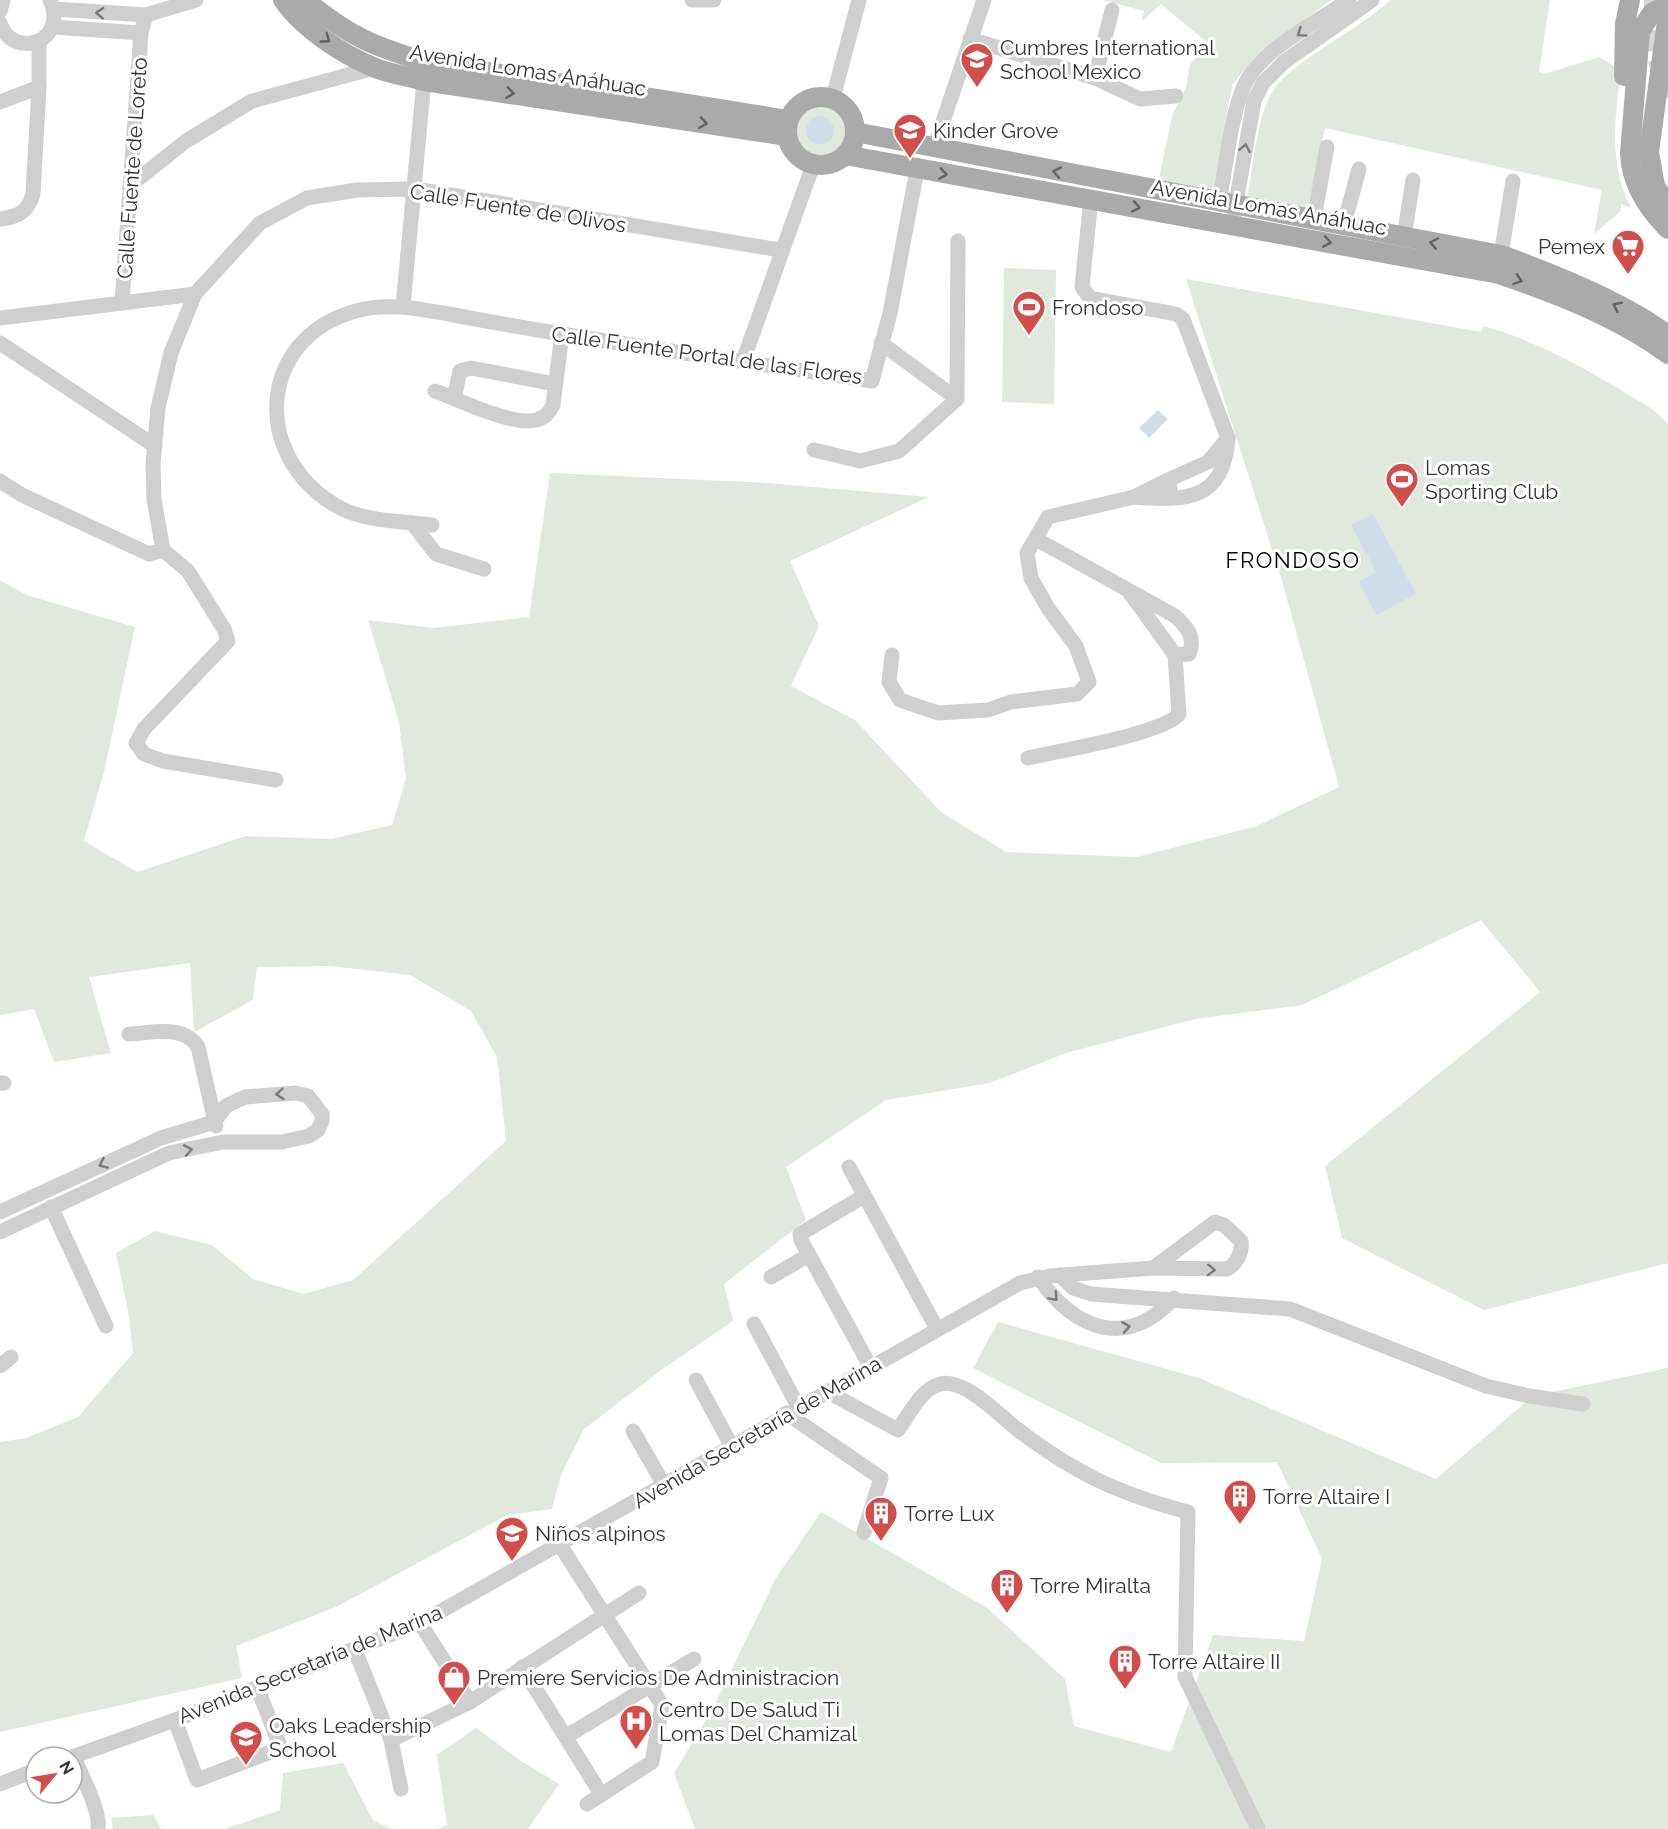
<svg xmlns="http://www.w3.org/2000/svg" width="1668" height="1829" font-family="Raleway,sans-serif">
<rect width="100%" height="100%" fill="#fff"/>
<!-- green -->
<g fill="#e1e8dd">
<path d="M1103,0h228l-76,57 -23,28 -19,108 -55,-10 14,-67 14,-28 4,-24 18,-21 -47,-39 -19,17 2,-10z"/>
<path d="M1390,0h160l-11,72 5,2 55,-17 22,13c-6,47 -13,95 10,138l-10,-4v7l-27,23 8,-44 -277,-62 -18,83 -60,-10c5,-28 10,-83 24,-107 17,-32 89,-64 119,-94z"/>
<circle cx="819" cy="131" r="26"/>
<path d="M1004,268l52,2 -2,134 -52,-2z"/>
<path d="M1186,279l295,53 3,-6c53,16 88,35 135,63 21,13 31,16 49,35v839l-184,47 -142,-72 -17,-72 215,-174 -59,-72 -179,85 -107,14 -129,34 -76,30 -104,17 -100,67 20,53 -82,64 9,37 -69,47 -80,61 -23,46 -9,34 -45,6 -171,92 -100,39 6,32 -242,54v-290l26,-4 52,-21 55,-64 -5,-42 -12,-58 39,-22 57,14 41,34 51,15 49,-14 153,-139 -9,-84 -26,-46 -61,-36 -80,-9 -73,1 -4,33 -59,32 -4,-69 -101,14 22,76 -57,9 -20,-53 -34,6v-435l27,15 108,32 -31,145 -20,69 53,31 108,-36 86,3 61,-14 14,-46 -7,-57 -31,-102 65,8 96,-11 21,-144 217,10 162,14 -139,64 29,65 -28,60 64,34 86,92 65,40 131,5 120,-31 82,-39 -57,-206z"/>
<path d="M998,1322l201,56 237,101 97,-83 135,-28v461h-973l-21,-56 37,-61 65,-134 45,-66 165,95 79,72 9,47 97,26 42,-117 91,6 18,-82 -45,-97 -116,1 -188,-95z"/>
<path d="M476,1728l45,33 38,23 -31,45h-91l10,-4 -10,-70z"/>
<path d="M343,1763l30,57 19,9h-167l55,-19 3,-37z"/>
<path d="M153,1815l8,14h-48l-2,-11z"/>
</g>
<!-- water -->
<g fill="#d1deea">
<circle cx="820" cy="130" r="14"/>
<path d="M1158,410l10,9 -19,19 -10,-10z"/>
<path d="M1373,514l43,80 -40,21 -17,-33 17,-10 -25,-47z"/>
</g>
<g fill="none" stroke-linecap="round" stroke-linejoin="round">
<!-- major-tunnel -->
<path stroke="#d6d6d6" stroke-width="20" stroke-dasharray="20 10" stroke-linecap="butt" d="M1654,0v45l14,53"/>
<!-- minor -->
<g stroke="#cfcfcf" stroke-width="15">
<path d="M692,0h22"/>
<path d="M55,9l91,6"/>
<path d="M0,11l3,-11"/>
<path d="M0,23c13,38 69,19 50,-23"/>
<path d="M53,27l88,6"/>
<path d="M970,39l125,39 45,21 36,-3"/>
<path d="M1095,78l17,-68"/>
<path d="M833,98l26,-98"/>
<path d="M0,102l39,-15"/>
<path d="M934,148l50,-148"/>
<path d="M132,184l54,-43 66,-40 122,-33"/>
<path d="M1091,198l-9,89 8,11 86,16 7,5 45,119c-4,63 -42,63 -94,59"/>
<path d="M1219,203c6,-32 12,-88 25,-117 16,-36 73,-64 105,-86"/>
<path d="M1234,214l20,-113 9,-18 21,-21 88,-62"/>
<path d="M1314,218l13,-71"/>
<path d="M0,219c18,-2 28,-7 33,-25l6,-107v-46"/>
<path d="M1344,224l15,-55"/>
<path d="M1404,237l9,-57"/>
<path d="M1501,255l12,-74"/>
<path d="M122,302l19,-269 5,-18 50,-15"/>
<path d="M403,306l22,-236"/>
<path d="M0,318l195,-24"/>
<path d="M0,343l155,103"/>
<path d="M881,343l76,56"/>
<path d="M743,361l70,-196"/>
<path d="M435,391c25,9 76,35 101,29 9,-2 13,-7 17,-15l9,-71"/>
<path d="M454,398l6,-27 11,-3 84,16"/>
<path d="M814,450l46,11 39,-10 58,-52 1,-158"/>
<path d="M0,481l22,14 127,59 14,-4"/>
<path d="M1170,489l-2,-9 40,-18 20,-24"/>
<path d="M412,523l24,31 48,15"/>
<path d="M432,525c-31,-4 -70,-3 -97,-20 -88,-53 -75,-174 29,-196 30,-6 61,1 90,6 36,7 72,13 108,19 103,17 207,31 310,47l18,-68 27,-143"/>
<path d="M1036,539l139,77c12,11 21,21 14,38l-14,1"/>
<path d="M163,550l-9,-51 -1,-35 5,-56 13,-55 24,-59 65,-71 47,-25 50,-8 58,-1 365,61"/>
<path d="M163,550l25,21 36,58 4,12 -84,88 -8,14 8,11 19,7 113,19"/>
<path d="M892,655l-3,27 11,18 38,13 50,-3 23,-8 66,-8 12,-12 -13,-36 -28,-38 -17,-30 -4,-25 21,-36 86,-20 34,-17"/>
<path d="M1028,758c29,-7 135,-24 151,-44l-4,-59 -45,-62"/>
<path d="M129,1034c23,-1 55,-10 69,13l18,79"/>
<path d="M0,1083h4"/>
<path d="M849,1167l88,162"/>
<path d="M864,1196l-64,38 1,6 69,126"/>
<path d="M51,1207l55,119"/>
<path d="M0,1212l161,-74 53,-16 12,-16 19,-9 51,-4 12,3 14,18v7l-4,9 -9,6 -27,6h-59l-54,11 -169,79"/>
<path d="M1060,1275l13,13 18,6 199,15 196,77 43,10 54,8"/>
<path d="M771,1277l38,-22"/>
<path d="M1038,1277c37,53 88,73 136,21"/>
<path d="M754,1324l44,82"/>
<path d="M0,1366l11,-9"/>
<path d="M696,1380l35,65"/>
<path d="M826,1391l72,39c11,-15 23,-42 43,-46 23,-6 58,31 76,45 57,44 102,65 171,83l-3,165 73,152"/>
<path d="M786,1413l95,65 -17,54"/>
<path d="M633,1431l31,54"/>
<path d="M560,1545l102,160 -10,57 -65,42"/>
<path d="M420,1623l50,79"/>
<path d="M355,1650l36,90 10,49"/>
<path d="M522,1667l79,127"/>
<path d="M175,1720l22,60 84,-32 -24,-61"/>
<path d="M567,1736l127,-77"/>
<path d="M391,1740l79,-38 169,-109"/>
<path d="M72,1757l103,-37 245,-97 600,-340 30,-7 103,-8 74,1c10,-5 16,-18 14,-28l-17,-16 -9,-3 -62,46"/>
<path d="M74,1757c7,18 27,54 24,72"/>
<path d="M0,1784l36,-14"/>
</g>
<!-- major -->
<g stroke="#aaa" stroke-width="20">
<path d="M283,0c19,28 59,54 90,67 16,7 34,9 51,14l363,55"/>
<path d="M305,0c44,36 67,46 121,62l362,58"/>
<path d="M1668,4l-16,9 -12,18 -10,122c1,30 17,55 38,76"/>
<path d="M1668,14l-19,138 6,34 13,20"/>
<path d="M1624,76l1,-52 5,-24"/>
<circle cx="821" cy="131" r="34"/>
<path d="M855,132l646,123c53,19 122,47 167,80"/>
<path d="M845,155l654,119c58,20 119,43 169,80"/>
</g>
</g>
<!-- one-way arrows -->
<defs><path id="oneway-chevron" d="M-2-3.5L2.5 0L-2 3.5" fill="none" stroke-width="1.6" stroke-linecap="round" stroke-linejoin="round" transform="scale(1.5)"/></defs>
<g stroke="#797979">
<use href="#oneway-chevron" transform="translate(100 13) rotate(-177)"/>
<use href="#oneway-chevron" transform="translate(1301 33) rotate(146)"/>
<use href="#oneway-chevron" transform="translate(1245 148) rotate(-79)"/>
<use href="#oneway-chevron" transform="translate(280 1094) rotate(175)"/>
<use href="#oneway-chevron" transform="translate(188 1150) rotate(-11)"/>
<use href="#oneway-chevron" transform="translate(103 1164) rotate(156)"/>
<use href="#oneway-chevron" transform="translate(1211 1270) rotate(2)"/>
<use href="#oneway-chevron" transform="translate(1054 1297) rotate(47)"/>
<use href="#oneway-chevron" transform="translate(1126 1327) rotate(-9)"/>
</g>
<g stroke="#626262">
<use href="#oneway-chevron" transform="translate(326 39) rotate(36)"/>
<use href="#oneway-chevron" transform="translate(510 93) rotate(8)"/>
<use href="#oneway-chevron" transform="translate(703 123) rotate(9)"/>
<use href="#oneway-chevron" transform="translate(1057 172) rotate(-169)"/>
<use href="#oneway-chevron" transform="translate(943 174) rotate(9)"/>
<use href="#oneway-chevron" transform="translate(1136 207) rotate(11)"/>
<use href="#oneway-chevron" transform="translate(1327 242) rotate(10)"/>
<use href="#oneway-chevron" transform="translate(1434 243) rotate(-168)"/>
<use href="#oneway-chevron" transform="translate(1518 280) rotate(19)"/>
<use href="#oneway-chevron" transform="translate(1617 306) rotate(-154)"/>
</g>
<!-- icons -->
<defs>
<symbol id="school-pin" viewBox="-11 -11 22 30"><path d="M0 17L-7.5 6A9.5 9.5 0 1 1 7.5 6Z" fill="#d34d4b" stroke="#fff"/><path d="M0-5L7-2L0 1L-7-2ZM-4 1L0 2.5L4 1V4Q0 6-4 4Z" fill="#fff"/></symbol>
<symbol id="supermarket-pin" viewBox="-11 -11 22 30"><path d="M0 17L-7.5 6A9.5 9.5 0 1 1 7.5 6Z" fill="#d34d4b" stroke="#fff"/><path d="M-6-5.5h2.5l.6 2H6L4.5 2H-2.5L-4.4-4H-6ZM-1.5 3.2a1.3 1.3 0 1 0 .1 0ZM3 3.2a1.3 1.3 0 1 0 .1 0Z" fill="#fff"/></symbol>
<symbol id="stadium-pin" viewBox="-11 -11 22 30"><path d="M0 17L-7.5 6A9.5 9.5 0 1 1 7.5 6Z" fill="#d34d4b" stroke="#fff"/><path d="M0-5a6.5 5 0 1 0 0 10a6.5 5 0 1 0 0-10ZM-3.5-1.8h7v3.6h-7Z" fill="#fff"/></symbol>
<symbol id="building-pin" viewBox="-11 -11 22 30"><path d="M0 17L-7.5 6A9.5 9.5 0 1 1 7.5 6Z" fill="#d34d4b" stroke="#fff"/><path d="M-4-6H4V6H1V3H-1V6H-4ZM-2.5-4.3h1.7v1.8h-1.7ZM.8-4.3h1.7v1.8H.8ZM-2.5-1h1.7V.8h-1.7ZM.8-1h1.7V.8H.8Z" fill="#fff"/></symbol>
<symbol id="shop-pin" viewBox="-11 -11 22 30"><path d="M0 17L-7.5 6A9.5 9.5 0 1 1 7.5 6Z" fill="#d34d4b" stroke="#fff"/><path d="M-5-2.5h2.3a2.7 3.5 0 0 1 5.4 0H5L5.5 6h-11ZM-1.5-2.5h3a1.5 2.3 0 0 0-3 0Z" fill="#fff"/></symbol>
<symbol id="hospital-pin" viewBox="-11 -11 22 30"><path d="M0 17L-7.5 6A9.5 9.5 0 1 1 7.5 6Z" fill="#d34d4b" stroke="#fff"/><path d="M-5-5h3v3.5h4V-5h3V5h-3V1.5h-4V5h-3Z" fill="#fff"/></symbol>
</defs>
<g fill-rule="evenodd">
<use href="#school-pin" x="958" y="40" width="38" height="52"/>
<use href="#school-pin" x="891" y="111" width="38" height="52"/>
<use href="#supermarket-pin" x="1609" y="227" width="38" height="52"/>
<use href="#stadium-pin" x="1010" y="288" width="38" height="52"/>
<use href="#stadium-pin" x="1383" y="460" width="38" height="52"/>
<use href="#building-pin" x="1221" y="1477" width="38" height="52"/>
<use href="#building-pin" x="862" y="1494" width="38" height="52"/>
<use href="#school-pin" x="493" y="1514" width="38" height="52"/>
<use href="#building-pin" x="988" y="1566" width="38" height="52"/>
<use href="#building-pin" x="1106" y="1642" width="38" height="52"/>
<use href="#shop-pin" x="435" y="1658" width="38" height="52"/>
<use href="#hospital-pin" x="617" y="1702" width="38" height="52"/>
<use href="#school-pin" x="227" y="1718" width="38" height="52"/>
</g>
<g text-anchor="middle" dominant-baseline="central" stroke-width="6" stroke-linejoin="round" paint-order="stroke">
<!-- poi labels -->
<g font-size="21" fill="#323232" stroke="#fff" text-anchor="start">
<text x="1000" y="47">Cumbres International<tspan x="1000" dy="24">School Mexico</tspan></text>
<text x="933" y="130">Kinder Grove</text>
<text x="1605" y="246" text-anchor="end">Pemex</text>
<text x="1052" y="307">Frondoso</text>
<text x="1425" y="467">Lomas<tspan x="1425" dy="24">Sporting Club</tspan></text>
<text x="1263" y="1496">Torre Altaire I</text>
<text x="904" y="1513">Torre Lux</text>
<text x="535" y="1533">Niños alpinos</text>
<text x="1030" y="1585">Torre Miralta</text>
<text x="1148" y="1661">Torre Altaire II</text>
<text x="477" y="1677">Premiere Servicios De Administracion</text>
<text x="659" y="1709">Centro De Salud Ti<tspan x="659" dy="24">Lomas Del Chamizal</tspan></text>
<text x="269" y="1725">Oaks Leadership<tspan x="269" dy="24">School</tspan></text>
</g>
<!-- street labels -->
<g font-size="21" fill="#323232" stroke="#fff">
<text transform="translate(528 70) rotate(9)">Avenida Lomas Anáhuac</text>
<text transform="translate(132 168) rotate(-86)">Calle Fuente de Loreto</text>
<text transform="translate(1269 207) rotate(10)">Avenida Lomas Anáhuac</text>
<text transform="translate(518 208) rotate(9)">Calle Fuente de Olivos</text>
<text transform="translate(707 355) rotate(8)">Calle Fuente Portal de las Flores</text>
<text transform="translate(757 1432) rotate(-30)">Avenida Secretaría de Marina</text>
<text transform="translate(310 1664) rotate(-22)">Avenida Secretaría de Marina</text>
</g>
<!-- neighbourhood labels -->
<g font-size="22" letter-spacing="1.5" fill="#000" stroke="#fff">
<text x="1293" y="560">FRONDOSO</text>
</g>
</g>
<!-- north arrow -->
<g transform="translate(54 1775) rotate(60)"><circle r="28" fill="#ffffff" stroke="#adadad" stroke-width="1.5"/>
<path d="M0-4.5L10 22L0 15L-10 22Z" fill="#d34d4b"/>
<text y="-9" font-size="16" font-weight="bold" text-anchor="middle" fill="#323232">N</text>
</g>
</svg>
